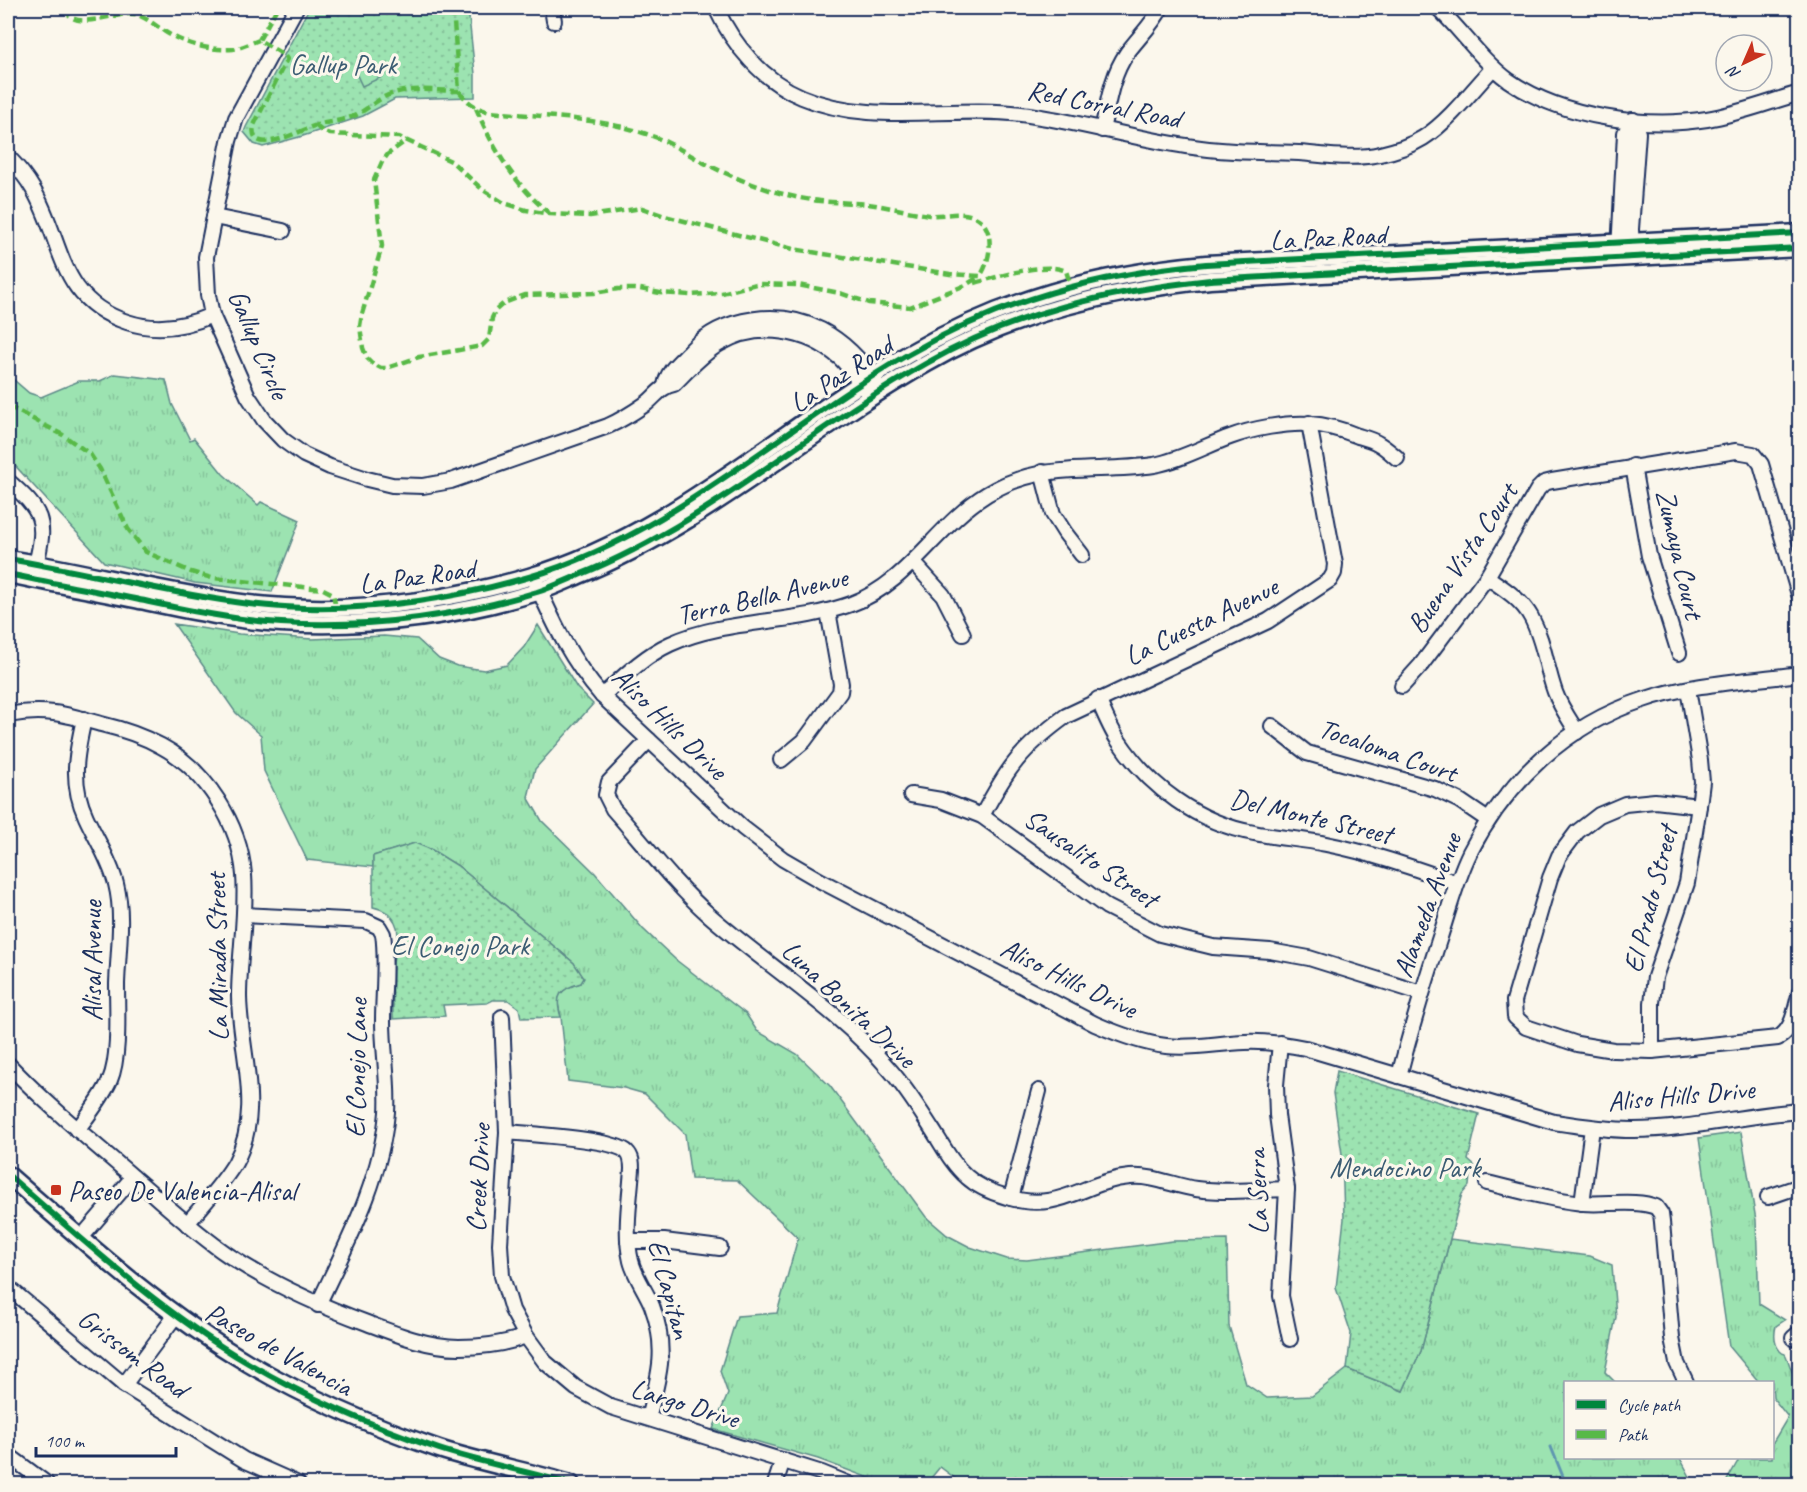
<svg xmlns="http://www.w3.org/2000/svg" width="1807" height="1492" font-family="Caveat,sans-serif">
<defs>
<pattern id="grass-tufts" width="24" height="20" patternUnits="userSpaceOnUse" patternTransform="scale(1.5)"><rect width="24" height="20" fill="#9ce3b1"/><path d="M3 7l-1-3M5 7V3M7 7l1-3M15 17l-1-3M17 17v-4M19 17l1-3" fill="none" stroke="#86c39b"/></pattern>
<pattern id="park-dots" width="8" height="8" patternUnits="userSpaceOnUse" patternTransform="scale(1.5)"><rect width="8" height="8" fill="#9ce3b1"/><path d="M2 2h.1M6 6h.1" fill="none" stroke="#86c39b" stroke-width="1.8" stroke-linecap="round"/></pattern>
</defs>
<rect width="100%" height="100%" fill="#fbf7ec"/>
<filter id="ink" filterUnits="userSpaceOnUse"><feTurbulence type="fractalNoise" baseFrequency=".0167" numOctaves="2"/><feDisplacementMap in="SourceGraphic" scale="12" xChannelSelector="R" yChannelSelector="G"/><feConvolveMatrix kernelMatrix="1 2 1 2 8 2 1 2 1" color-interpolation-filters="sRGB"/></filter>
<g filter="url(#ink)">
<!-- grass -->
<g fill="url(#grass-tufts)" stroke="#5c8988" stroke-width="1.5">
<path d="M115,374l51,6 6,24 18,36 4,-2 29,36 35,31 3,-3 39,18 -28,72 -77,-9 -91,-21 -96,-104v-83l21,18 12,4 38,-16h21z"/>
<path d="M174,624l65,10 73,5 72,-3 33,3 22,20 18,7 27,4 23,-5 17,-18 14,-22 39,63 16,16 -58,65 -7,28 14,24 53,52 48,56 33,31 70,54 11,17 40,23 33,32 96,131 21,18 23,12 37,12 20,1 146,-19 54,-1 2,86 17,58 21,14 45,-2 35,-27 56,22 18,-40 29,-112 140,17 22,9 4,52 -11,55 10,10h-49v76h114l14,26h-731l-23,-17 -14,17h-41l-67,-25 -105,-30 15,-35 -8,-23 17,-55 40,-3 21,-75 -61,-58 -46,-1 -6,-45 -40,-40 -21,-6 -56,-7 -7,-64 -4,-18c5,-10 13,-13 24,-16l-7,-20 -116,-97 -26,-16 -17,-7 -42,13v11l-66,-7 -43,-89 -3,-36 -25,-22z"/>
<path d="M1741,1132l15,88 3,84 26,16 -9,6c-2,8 -2,18 4,25 6,6 4,-1 7,7 4,9 4,16 12,22v104h-74l13,-23 -1,-3h35l1,-16 15,-25 -15,-19 -1,-16h-13l-30,-36 -30,-208z"/>
</g>
<!-- park -->
<g fill="url(#park-dots)" stroke="#5c8988" stroke-width="1.5">
<path d="M309,8h159l7,66v23l-80,2 -32,17 -60,20 -40,11 -9,-3 -10,-12 2,-5z"/>
<path d="M415,843l17,7 26,16 116,97 10,15 -3,5c-21,6 -27,12 -20,34l-40,1 -2,-10 -11,-8h-15l-6,3 -44,2 2,11 -52,3c0,-19 -1,-38 0,-56 1,-14 9,-28 2,-41 -4,-9 -13,-13 -22,-15v-51z"/>
<path d="M1337,1071l142,43 -11,46 8,7 -6,8 -1,11 -7,8 -3,10 -38,147 -18,40 -56,-22 4,-36 -15,-45 8,-69 -2,-65 -9,-61z"/>
</g>
<!-- pitch -->
<path fill="#9ce3b1" stroke="#5c8988" stroke-width="1.5" d="M375,62l7,15 -20,9 -7,-15z"/>
<g fill="none" stroke-linecap="round" stroke-linejoin="round">
<!-- stream -->
<path stroke="#5e96b0" stroke-width="3" d="M1551,1447l15,37"/>
<defs>
<g id="minor">
<path d="M296,8l-60,110 -7,23 -23,116 2,38 4,20 36,81 16,24 19,20 21,15 26,12 37,12 25,6 31,1 28,-5 157,-55c14,-6 26,-14 39,-23 10,-8 13,-16 27,-19 14,-14 28,-30 45,-40 39,-23 88,-15 121,14 10,9 18,23 26,33"/>
<path d="M552,8l2,13"/>
<path d="M716,8c17,37 47,73 86,89 68,29 147,8 219,17 56,7 110,24 165,32 37,6 75,6 113,7 26,2 55,7 81,1 14,-3 30,-8 43,-16 25,-16 49,-47 70,-70"/>
<path d="M1438,8c24,23 43,52 70,72 52,37 137,49 199,39 31,-5 62,-17 93,-26"/>
<path d="M1102,130c6,-26 9,-54 25,-77 11,-15 25,-28 34,-45"/>
<path d="M8,157c9,9 18,20 25,32 31,53 24,110 94,133 30,10 58,5 85,-7"/>
<path d="M214,217l69,14"/>
<path d="M1619,251l6,-118 8,-13"/>
<path d="M1632,252l-1,-23 7,-96 -5,-13"/>
<path d="M665,386c2,-16 16,-25 26,-36 32,-34 89,-41 130,-20 23,12 42,32 56,54"/>
<path d="M1633,466l16,90 30,97"/>
<path d="M1042,472l11,42 12,19 17,22"/>
<path d="M8,481c34,30 39,39 28,83"/>
<path d="M913,562l30,33 20,39"/>
<path d="M1487,577c16,11 34,22 44,40 13,24 15,50 24,75 5,14 14,27 22,40"/>
<path d="M536,583c19,43 35,77 66,113l141,132 40,31 38,22 274,143c23,10 46,19 71,22 28,3 52,-3 79,-4 21,-1 40,2 60,6l249,74c26,4 52,8 79,8 56,0 111,-15 167,-19"/>
<path d="M1402,686l19,-21 66,-88 51,-88 6,-6 8,-2 184,-30 17,3 8,10 39,134"/>
<path d="M602,696c21,-19 42,-40 68,-52 57,-26 123,-19 181,-40 58,-21 85,-79 136,-110 56,-34 107,-20 167,-29 27,-5 51,-19 76,-28 21,-8 58,-15 80,-13 17,1 33,6 48,12 7,2 15,4 21,8 7,4 12,9 18,14"/>
<path d="M1098,699c6,14 12,29 20,41 31,47 80,83 136,93 24,5 49,6 72,11 46,9 88,24 131,39"/>
<path d="M8,715c37,-7 57,-1 93,9 21,5 40,11 60,22 45,24 79,78 83,129 3,40 -5,82 -5,122 1,56 25,113 -4,166 -13,22 -32,41 -48,61"/>
<path d="M1272,726l35,27 128,36 25,12 28,19"/>
<path d="M649,740l-40,42 -3,13 7,14c31,35 60,74 95,105 59,52 130,95 182,156 16,18 29,39 42,59 11,17 20,35 35,48 11,10 26,16 40,20 53,17 77,-16 123,-20 24,-2 44,9 66,12 30,4 61,1 91,0"/>
<path d="M781,760l23,-19 36,-49 1,-8 -13,-73"/>
<path d="M911,795l30,5 41,16 125,91 53,27 53,13 57,4 39,7 112,35"/>
<path d="M1699,806l-44,-5 -30,3 -26,11 -22,17 -18,24 -9,22 -36,123 1,16 11,10 51,17 36,6 39,1 126,-13c16,-9 17,-30 22,-46"/>
<path d="M982,816c25,-48 40,-68 84,-100l202,-95 62,-41 4,-7 1,-9 -26,-141"/>
<path d="M244,915l122,6 13,6 4,7c4,25 0,61 0,87 0,30 6,61 4,91 -6,70 -40,131 -69,193"/>
<path d="M502,1017l5,115 -7,112 2,32 10,34 14,26 19,26 31,26 35,19 211,66 27,11"/>
<path d="M1280,1043l-4,42 1,30 10,74 -6,107 9,43"/>
<path d="M1652,1051v-48l3,-26 32,-94 12,-77 3,-24 -2,-22 -12,-71"/>
<path d="M8,1064c39,41 82,76 125,113 31,26 61,55 95,78 43,29 90,50 139,68 29,11 60,24 92,24 22,0 47,-3 67,-11"/>
<path d="M1399,1076c12,-47 26,-93 41,-139 9,-28 17,-59 30,-85 37,-71 96,-127 173,-152 50,-17 105,-19 157,-26"/>
<path d="M77,1130c12,-16 25,-32 33,-50 10,-23 7,-70 7,-96 1,-32 7,-69 -1,-100 -6,-24 -20,-45 -30,-67 -16,-34 -10,-63 -2,-98"/>
<path d="M507,1132c22,2 108,7 120,20 5,5 5,11 5,17 -2,30 -8,63 -1,92 4,16 15,30 21,45 16,43 7,71 -4,112"/>
<path d="M1487,1183c31,7 63,17 96,20 22,2 54,-4 73,4l5,7 1,8 10,116 5,25 9,19"/>
<path d="M1768,1197l32,-11"/>
<path d="M1011,1198l28,-107"/>
<path d="M1582,1203l10,-75"/>
<path d="M81,1238l52,-61"/>
<path d="M628,1241h36l56,7"/>
<path d="M8,1287l116,98 120,75 54,24"/>
<path d="M1793,1338l7,-6"/>
<path d="M124,1385l52,-70"/>
<path d="M8,1455l39,29"/>
<path d="M775,1484l8,-24"/>
</g>
<g id="major">
<path d="M8,559c80,13 160,35 241,45 94,11 190,-1 280,-27 143,-42 252,-149 378,-222 95,-55 190,-81 299,-91l594,-31"/>
<path d="M8,574c42,9 84,16 127,25 48,10 97,21 146,24 87,5 174,-6 256,-31 15,-5 28,-11 42,-17 129,-52 229,-145 348,-212 89,-51 182,-72 283,-83l590,-32"/>
<path d="M8,1175c76,66 152,136 240,188 58,34 127,64 191,86 43,14 88,22 132,35"/>
</g>
</defs>
<!-- minor casing -->
<use href="#minor" stroke="#1b2f5e" stroke-width="18"/>
<!-- major casing -->
<use href="#major" stroke="#1b2f5e" stroke-width="21"/>
<!-- minor -->
<use href="#minor" stroke="#fbf7ec" stroke-width="14"/>
<!-- major -->
<use href="#major" stroke="#fbf7ec" stroke-width="16"/>
<!-- quiet -->
<g stroke="#58b947" stroke-width="4.5" stroke-dasharray="9 4.5" stroke-linecap="butt">
<path d="M68,8l-1,3c7,21 50,0 68,3 11,3 22,13 32,19 18,11 44,18 66,16 8,-1 18,-6 26,-9"/>
<path d="M277,8l-18,32 25,15 3,4 -33,66c-7,36 50,3 63,0 14,-4 28,-4 41,-11 12,-7 22,-17 36,-21 20,-6 45,-2 65,-2l-6,-83"/>
<path d="M459,91c9,12 16,17 31,21 52,5 113,5 162,24 20,7 37,19 56,29 35,17 74,32 112,36 18,2 37,1 55,4 18,3 36,7 54,10 17,2 37,-7 52,6 14,12 9,42 -1,55"/>
<path d="M476,108c17,41 39,77 73,105"/>
<path d="M315,125l7,6 8,3 69,3 52,24 32,29 21,13 22,7 24,4 40,2 52,-8 23,8 128,33 157,25 30,2 -14,9 -56,22 -41,-4 -29,-10 -42,-8 -42,-1 -34,9 -32,2 -30,-2 -20,-4h-22l-24,4 -69,2 -21,8 -8,7 -4,8 -3,21 -7,7 -63,11 -32,11h-6l-8,-4 -6,-6 -4,-10 -3,-22 2,-12 20,-68 -8,-66 8,-18 6,-8 19,-14"/>
<path d="M975,283c23,-6 69,-22 91,-12l5,15"/>
<path d="M8,406l55,29 27,19 10,15 28,60 18,23 45,20 21,6 111,11 10,5 3,14"/>
</g>
<defs>
<g id="cycleway">
<path d="M8,559c80,13 160,35 241,45 94,11 190,-1 280,-27 143,-42 252,-149 378,-222 95,-55 190,-81 299,-91l594,-31"/>
<path d="M8,574c42,9 84,16 127,25 48,10 97,21 146,24 87,5 174,-6 256,-31 15,-5 28,-11 42,-17 129,-52 229,-145 348,-212 89,-51 182,-72 283,-83l590,-32"/>
<path d="M8,1175c76,66 152,136 240,188 58,34 127,64 191,86 43,14 88,22 132,35"/>
</g>
</defs>
<!-- cycleway casing -->
<use href="#cycleway" stroke="#fbf7ec" stroke-width="10"/>
<!-- cycleway -->
<use href="#cycleway" stroke="#00873e" stroke-width="6"/>
</g>
</g>
<!-- markers -->
<rect fill="#c8321e" stroke="#fbf7ec" stroke-width="2" x="50" y="1184" width="12" height="12" rx="3"/>
<g text-anchor="middle" dominant-baseline="central" stroke-width="6" stroke-linejoin="round" paint-order="stroke">
<!-- park labels -->
<g font-size="28" fill="#3b5c73" stroke="#fbf7ec">
<text x="343" y="64">Gallup Park</text>
<text x="460" y="945">El Conejo Park</text>
<text x="1405" y="1167">Mendocino Park</text>
</g>
<!-- street labels -->
<g font-size="28" fill="#1b2f5e" stroke="#fbf7ec">
<text transform="translate(1104 104) rotate(11)">Red Corral Road</text>
<text transform="translate(1328 237) rotate(-3)">La Paz Road</text>
<text transform="translate(259 344) rotate(67)">Gallup Circle</text>
<text transform="translate(841 374) rotate(-33)">La Paz Road</text>
<text transform="translate(1680 554) rotate(77)">Zumaya Court</text>
<text transform="translate(1462 558) rotate(-56)">Buena Vista Court</text>
<text transform="translate(417 576) rotate(-8)">La Paz Road</text>
<text transform="translate(762 596) rotate(-13)">Terra Bella Avenue</text>
<text transform="translate(1201 621) rotate(-26)">La Cuesta Avenue</text>
<text transform="translate(670 723) rotate(44)">Aliso Hills Drive</text>
<text transform="translate(1388 750) rotate(19)">Tocaloma Court</text>
<text transform="translate(1311 816) rotate(13)">Del Monte Street</text>
<text transform="translate(1091 858) rotate(34)">Sausalito Street</text>
<text transform="translate(1650 899) rotate(-76)">El Prado Street</text>
<text transform="translate(1427 905) rotate(-70)">Alameda Avenue</text>
<text transform="translate(217 957) rotate(-91)">La Mirada Street</text>
<text transform="translate(91 961) rotate(-90)">Alisal Avenue</text>
<text transform="translate(1069 978) rotate(26)">Aliso Hills Drive</text>
<text transform="translate(849 1004) rotate(43)">Luna Bonita Drive</text>
<text transform="translate(356 1068) rotate(-89)">El Conejo Lane</text>
<text transform="translate(1681 1095) rotate(-5)">Aliso Hills Drive</text>
<text transform="translate(478 1178) rotate(-87)">Creek Drive</text>
<text transform="translate(1257 1192) rotate(-92)">La Serra</text>
<text transform="translate(670 1289) rotate(75)">El Capitan</text>
<text transform="translate(279 1349) rotate(29)">Paseo de Valencia</text>
<text transform="translate(133 1353) rotate(37)">Grissom Road</text>
<text transform="translate(685 1403) rotate(17)">Largo Drive</text>
</g>
<!-- poi labels -->
<g font-size="28" fill="#1b2f5e" stroke="#fbf7ec" text-anchor="start">
<text x="68" y="1190">Paseo De Valencia-Alisal</text>
</g>
</g>
<!-- margin -->
<rect width="1807" height="1492" fill="none" stroke="#fbf7ec" stroke-width="30"/>
<rect x="15" y="15" width="1777" height="1462" fill="none" stroke="#1b2f5e" stroke-width="2" filter="url(#ink)"/>
<!-- legend -->
<rect x="1564" y="1381" width="210" height="78" fill="#fbf7ec" stroke="#a1a7b3" stroke-width="1.5"/>
<rect x="1576" y="1400" width="30" height="9" fill="#00873e" stroke="#a1a7b3" stroke-width="1.5"/>
<text x="1618" y="1411" font-size="18" fill="#1b2f5e">Cycle path</text>
<rect x="1576" y="1430" width="30" height="9" fill="#58b947" stroke="#a1a7b3" stroke-width="1.5"/>
<text x="1618" y="1441" font-size="18" fill="#1b2f5e">Path</text>
<!-- north arrow -->
<g transform="translate(1744 63) rotate(224)"><circle r="28" fill="#fbf7ec" stroke="#a1a7b3" stroke-width="1.5"/>
<path d="M0-4.5L10 22L0 15L-10 22Z" fill="#c8321e"/>
<text y="-9" font-size="16" font-weight="bold" text-anchor="middle" fill="#1b2f5e">N</text>
</g>
<!-- scale -->
<path d="M36 1447v9h140v-9" fill="none" stroke="#1b2f5e" stroke-width="3"/>
<text x="45" y="1447" font-size="18" fill="#1b2f5e" stroke="#fbf7ec" stroke-width="4.5" paint-order="stroke">100 m</text>
</svg>
